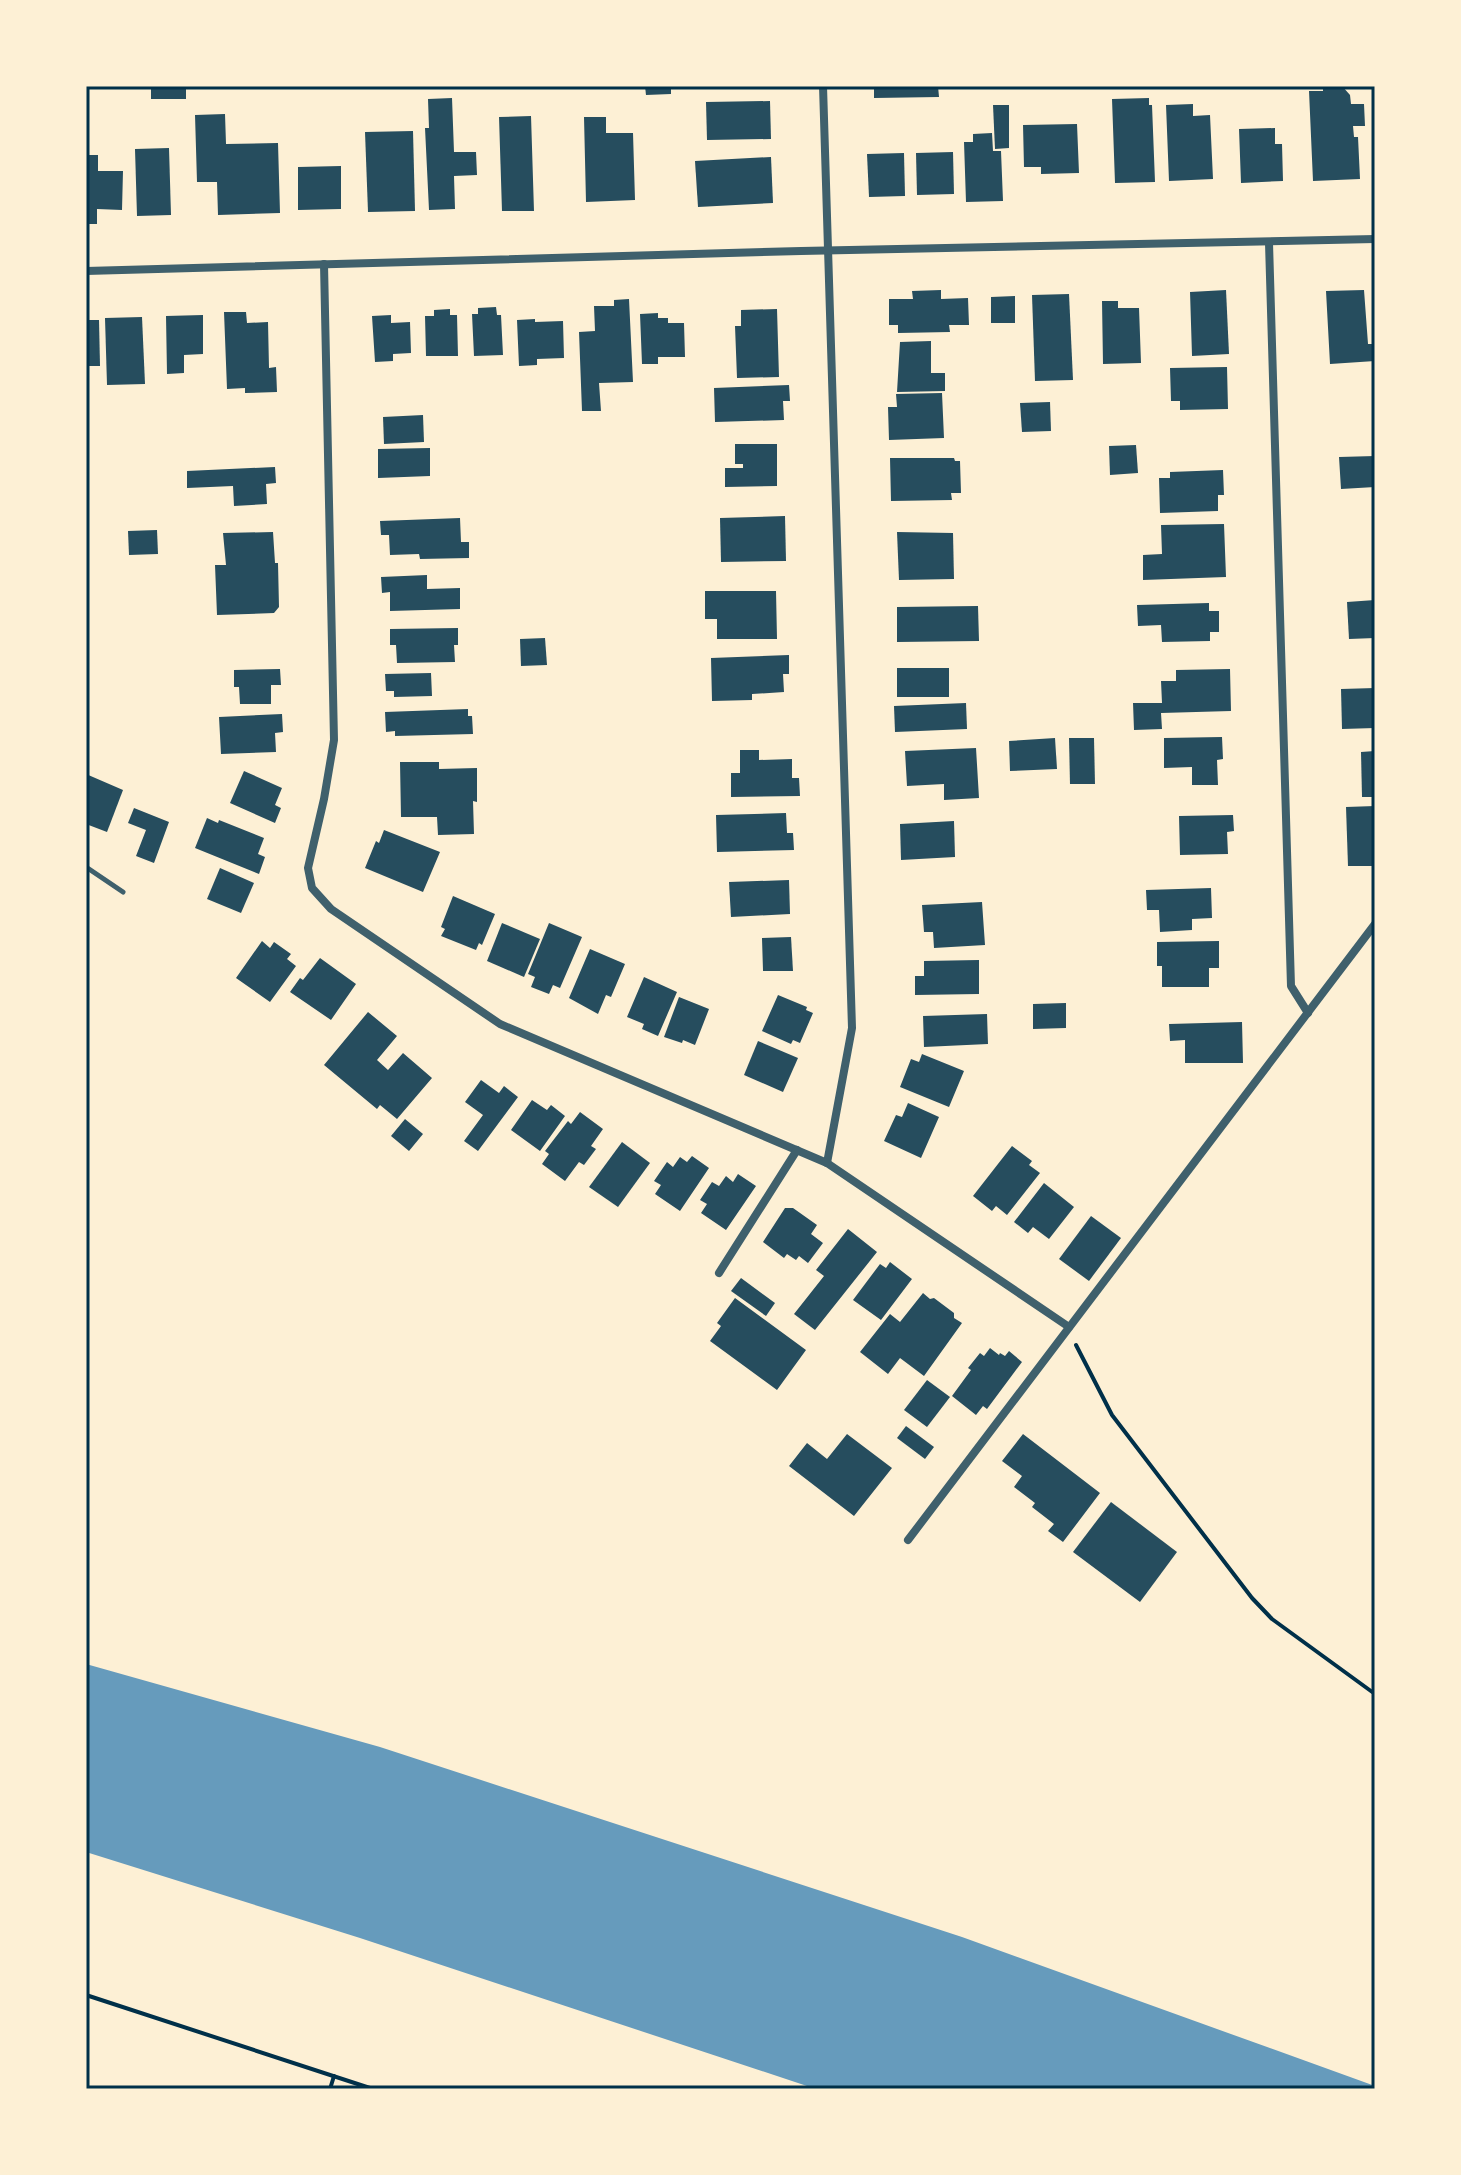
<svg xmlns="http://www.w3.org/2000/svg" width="1461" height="2175" font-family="'PT Serif',serif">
<rect width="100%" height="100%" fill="#fdf0d5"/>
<!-- water -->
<path fill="#669bbc" d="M86,1664l294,83 582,190 413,149v3h-559l-456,-151 -274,-86z"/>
<!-- building -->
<g fill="#264d5e">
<rect x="151" y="86" width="35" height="13"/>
<path d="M645,86h26v8l-25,1z"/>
<path d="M874,86h64l1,11 -65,1z"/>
<path d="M1323,86h19l8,9 1,9h13l1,22h-12l1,11h4l2,42 -47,2 -4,-90h14z"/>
<path d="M452,98l2,54h22l1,23 -23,1 1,33 -26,1 -4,-82h4l-1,-29z"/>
<path d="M1149,98v7h3l3,77 -40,1 -3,-84z"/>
<path d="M770,101l1,38 -64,1 -1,-38z"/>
<path d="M1193,104v12l17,-1 3,64 -44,2 -3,-76z"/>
<path d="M993,105h16v43l-14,1z"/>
<path d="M225,114l1,30 52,-1 2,70 -62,2 -1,-33h-20l-2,-67z"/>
<path d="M531,116l3,95h-32l-3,-94z"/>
<path d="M584,117h22v16h27l2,67 -49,2z"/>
<path d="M1077,124l2,49 -38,1v-7h-17l-1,-42z"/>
<path d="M1275,128v16h7l1,37 -42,2 -2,-54z"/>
<path d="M413,131l2,80 -47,1 -3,-80z"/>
<path d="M992,133l1,18h8l2,50 -37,1 -2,-60h9v-8z"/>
<path d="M169,148l2,67 -34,1 -2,-67z"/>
<path d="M953,152l1,42 -37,1 -1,-42z"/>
<path d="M904,153l1,43 -36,1 -2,-43z"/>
<path d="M86,155h12v16h25l-1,39 -25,-1v15h-11z"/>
<path d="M771,157l2,46 -75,4 -3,-46z"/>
<path d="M341,166v43l-43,1v-43z"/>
<path d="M941,290v9l27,-1 1,27h-20l1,7 -52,1v-8h-9v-26h24l-1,-8z"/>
<path d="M1226,290l3,64 -37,2 -2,-64z"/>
<path d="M1364,290l4,54h7v17l-45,3 -4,-73z"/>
<path d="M1069,294l4,86 -38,1 -3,-86z"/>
<path d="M1015,296v27h-24v-26z"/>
<path d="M629,299l4,83 -34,1 2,28h-19l-3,-79 16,-1 -1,-25h20v-6z"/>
<path d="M1102,301h16v7h21l2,55 -38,1z"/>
<path d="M496,307l1,8h4l2,40 -29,1 -2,-42h6v-6z"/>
<path d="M450,309v6h7l1,41h-32l-1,-40h9v-6z"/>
<path d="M777,309l2,68 -42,1 -2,-52h6v-16z"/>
<path d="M224,312h22l1,11 21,-1 1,46 7,-1 1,25 -32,1v-5l-18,1z"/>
<path d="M658,313v5h10v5h16l1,34h-27v7h-16l-2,-50z"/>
<path d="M203,315v39l-19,1v18l-17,1 -1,-58z"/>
<path d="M391,315v8l19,-1 1,31 -18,1v7l-18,1 -3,-46z"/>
<path d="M142,317l3,67 -38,1 -2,-67z"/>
<path d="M535,319v3l28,-1 1,37 -27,1v6l-18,1 -2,-46z"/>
<path d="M86,320h13l1,46h-14z"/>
<path d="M931,341v32h14v18l-48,1 3,-50z"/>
<path d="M1227,367l1,42 -48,1v-9h-9l-1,-33z"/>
<path d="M789,385l1,16h-7l1,19 -69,2 -1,-34z"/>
<path d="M942,393l2,45 -55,2 -1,-33h9l-1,-13z"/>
<path d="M1050,402l1,29 -29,1 -2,-29z"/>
<path d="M423,415l1,27 -40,2 -1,-27z"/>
<path d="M735,444h42v42l-52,1v-19h18v-4h-8z"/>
<path d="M1136,445l2,28 -28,2 -1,-29z"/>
<path d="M430,448v28l-52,2v-29z"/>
<path d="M1375,456v31l-34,2 -2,-32z"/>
<path d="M890,458h64l1,3h5l1,32h-10l1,7 -61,1z"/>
<path d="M275,467l1,16 -10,1 1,20 -33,2 -1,-20 -46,2v-17z"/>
<path d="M1223,470l1,25h-6v16l-58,2 -1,-35h11v-6z"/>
<path d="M785,516l1,45 -65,1 -1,-44z"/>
<path d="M460,518l1,24h8v16l-49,1 -1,-5 -29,1 -1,-20h-8l-1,-14z"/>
<path d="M1224,524l2,53 -83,3v-25l19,-1 -1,-29z"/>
<path d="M157,530l1,24 -29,1 -1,-24z"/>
<path d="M273,532l2,31h3l1,44 -5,6 -57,2 -2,-50h11l-3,-32z"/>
<path d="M897,532l56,1 1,46 -55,1z"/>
<path d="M427,575v14l33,-1v21l-70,2v-19l-8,1 -1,-16z"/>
<path d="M705,591h71l1,48h-60v-20h-12z"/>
<path d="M1375,600v38l-26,1 -2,-37z"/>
<path d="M1209,603v8h10v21h-9v9l-48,1 -1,-17 -23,1 -1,-21z"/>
<path d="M978,606l1,35 -82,1v-35z"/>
<path d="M458,628v17h-4l1,17 -58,1 -1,-18h-6v-16z"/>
<path d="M545,638l2,27 -26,1 -1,-27z"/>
<path d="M789,655v19h-6l1,18 -32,2v6l-40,1 -1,-43z"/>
<rect x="897" y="668" width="52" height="29"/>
<path d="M280,669l1,16h-10v19h-31l-1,-17h-5v-17z"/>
<path d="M1230,669l1,42 -70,2 1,16 -28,1 -1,-27h29l-1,-22h15v-11z"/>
<path d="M431,673l1,23 -38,1v-6h-8l-1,-17z"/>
<path d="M1375,688v40l-33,1 -1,-40z"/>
<path d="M966,703l1,26 -72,3 -1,-26z"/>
<path d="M468,709v7h4l1,18 -78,2v-5l-9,1 -1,-20z"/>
<path d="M282,714l1,18 -8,1 1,19 -55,2 -2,-37z"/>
<path d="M1222,737l1,22 -6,1 1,25h-26v-18l-28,1v-30z"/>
<path d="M1055,738l2,31 -47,2 -1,-30z"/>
<path d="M1069,738h25l1,46h-25z"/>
<path d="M976,748l3,50 -35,2v-16l-37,2 -2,-35z"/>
<path d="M740,750h19v10l33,-1v19h7l1,18 -69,1v-24h9z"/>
<path d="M1375,751v46h-13l-1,-45z"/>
<path d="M400,762h39v7l38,-1v34l-4,-1 1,33 -36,1 -1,-18h-36z"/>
<path d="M244,771l38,17 -7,17 6,3 -6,15 -45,-20z"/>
<path d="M86,774l37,16 -16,42 -21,-8z"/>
<path d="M1375,806v60h-27l-2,-59z"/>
<path d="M134,808l35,14 -15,41 -18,-7 10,-26 -18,-7z"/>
<path d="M786,813l1,20h6l1,17 -77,2 -1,-37z"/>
<path d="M1233,815l1,16 -7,1 1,22 -48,1 -1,-39z"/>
<path d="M207,818l11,5 1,-3 45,18 -6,16 7,3 -6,17 -64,-26z"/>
<path d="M954,821l1,36 -54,3 -1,-36z"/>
<path d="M384,830l56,22 -17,40 -58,-24 11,-27 3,2z"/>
<path d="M220,868l34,15 -13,30 -34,-14z"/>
<path d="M789,880l1,34 -59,3 -2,-35z"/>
<path d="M1211,888l1,30 -20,1v11l-32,2 -1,-22h-12l-1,-20z"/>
<path d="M453,896l42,18 -13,31 -3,-2 -3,7 -35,-14 4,-7 -4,-2z"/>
<path d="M982,902l3,43 -51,3 -1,-16h-9l-2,-27z"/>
<path d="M502,923l38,16 -16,38 -37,-16z"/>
<path d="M549,923l33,14 -22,51 -7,-3 -4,9 -18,-7 4,-10 -7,-3z"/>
<path d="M791,937l2,34h-30l-1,-33z"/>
<path d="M262,941l8,7 4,-6 17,12 -4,5 9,7 -26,36 -34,-24z"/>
<path d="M1219,941v27h-10v19h-47v-21h-5v-24z"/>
<path d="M590,949l35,15 -14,33 -5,-2 -8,19 -29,-16z"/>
<path d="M320,958l36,26 -25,36 -41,-28 10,-14 3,2z"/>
<path d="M979,960v34l-64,1v-19h9v-15z"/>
<path d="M644,977l33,15 -19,44 -16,-7 2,-5 -17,-7z"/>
<path d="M778,995l29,12 -1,3 7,3 -13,30 -7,-3 -2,4 -29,-13z"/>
<path d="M679,997l30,12 -14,36 -12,-5 -1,3 -18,-6z"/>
<path d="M1066,1003v25l-33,1v-25z"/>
<path d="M368,1012l29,24 -20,24 11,10 15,-17 29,25 -35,41 -17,-14 -3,4 -53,-44z"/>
<path d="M987,1014l1,30 -64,3 -1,-31z"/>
<path d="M1242,1022l1,41h-58v-23l-15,1 -1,-17z"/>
<path d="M758,1041l40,17 -15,34 -39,-17z"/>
<path d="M922,1054l42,17 -15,36 -49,-20 11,-28 8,3z"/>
<path d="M481,1080l18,13 5,-7 14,11 -40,54 -14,-10 19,-26 -18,-13z"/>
<path d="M532,1100l15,10 4,-5 14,11 -25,35 -29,-21z"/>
<path d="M908,1103l31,14 -18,41 -37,-17 12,-26 6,2z"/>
<path d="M580,1112l23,17 -12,17 5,3 -12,16 -5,-3 -14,19 -23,-17 7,-10 -4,-3 23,-30 3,3z"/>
<path d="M405,1119l18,15 -14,17 -18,-15z"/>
<path d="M622,1142l28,21 -32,44 -29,-20z"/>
<path d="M1012,1146l20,15 -3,4 11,8 -33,42 -11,-9 -4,5 -19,-15z"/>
<path d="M692,1156l17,12 -29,43 -25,-17 6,-9 -7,-4 13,-19 6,5 7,-10 7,5z"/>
<path d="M738,1174l18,12 -30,44 -25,-17 6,-9 -7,-4 12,-18 7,4 7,-10 7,6z"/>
<path d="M1044,1183l30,24 -25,32 -16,-12 -5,6 -14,-11z"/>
<path d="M785,1208h8l24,17 -6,9 12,9 -15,20 -9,-7 -3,4 -9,-6 -3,4 -21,-16z"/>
<path d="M1091,1216l30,22 -32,43 -30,-22z"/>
<path d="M848,1229l29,23 -62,78 -21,-16 30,-38 -8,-6z"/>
<path d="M890,1262l22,17 -31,41 -28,-20 27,-36 6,4z"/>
<path d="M741,1278l34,25 -9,13 -35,-25z"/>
<path d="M923,1293l7,6 4,-1 20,15v5l8,5 -38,53 -24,-18 -12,16 -28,-22 30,-38 10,8z"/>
<path d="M735,1298l71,52 -29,40 -67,-49 11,-15 -4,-3z"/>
<path d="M990,1348l9,7 1,-2 5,3 4,-5 13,11 -35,47 -4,-3 -7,9 -24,-19 19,-26 -3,-2 12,-15 4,3z"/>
<path d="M927,1380l23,17 -23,30 -23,-17z"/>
<path d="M906,1426l28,21 -9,12 -28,-21z"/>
<path d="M847,1434l45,34 -38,48 -65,-50 18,-23 20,16z"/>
<path d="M1023,1434l77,59 -37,49 -15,-11 6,-7 -22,-17 3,-4 -21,-16 8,-11 -20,-15z"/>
<path d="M1111,1502l66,50 -37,50 -67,-50z"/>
</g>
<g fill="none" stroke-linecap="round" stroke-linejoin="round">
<!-- path -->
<g stroke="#003049" stroke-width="4">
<path d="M1076,1345l36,70 140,183 20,21 103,75"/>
<path d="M86,1995l287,94"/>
<path d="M330,2089l4,-13"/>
</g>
<!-- service -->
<path stroke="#3f606c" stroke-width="5" d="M86,867l37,25"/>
<!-- minor -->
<g stroke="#3f606c" stroke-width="8">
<path d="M823,86l29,942 -25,135"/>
<path d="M1269,243l22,743 17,27"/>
<path d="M324,264l10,476 -10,59 -16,69 4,20 19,21 169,115 327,139 242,164"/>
<path d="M86,271l715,-20 574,-12"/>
<path d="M719,1273l78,-123"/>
<path d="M908,1540l467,-616"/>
</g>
</g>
<!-- border -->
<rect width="1461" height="2175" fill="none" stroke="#fdf0d5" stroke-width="176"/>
<rect x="88" y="88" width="1285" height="1999" fill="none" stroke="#003049" stroke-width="3"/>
</svg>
